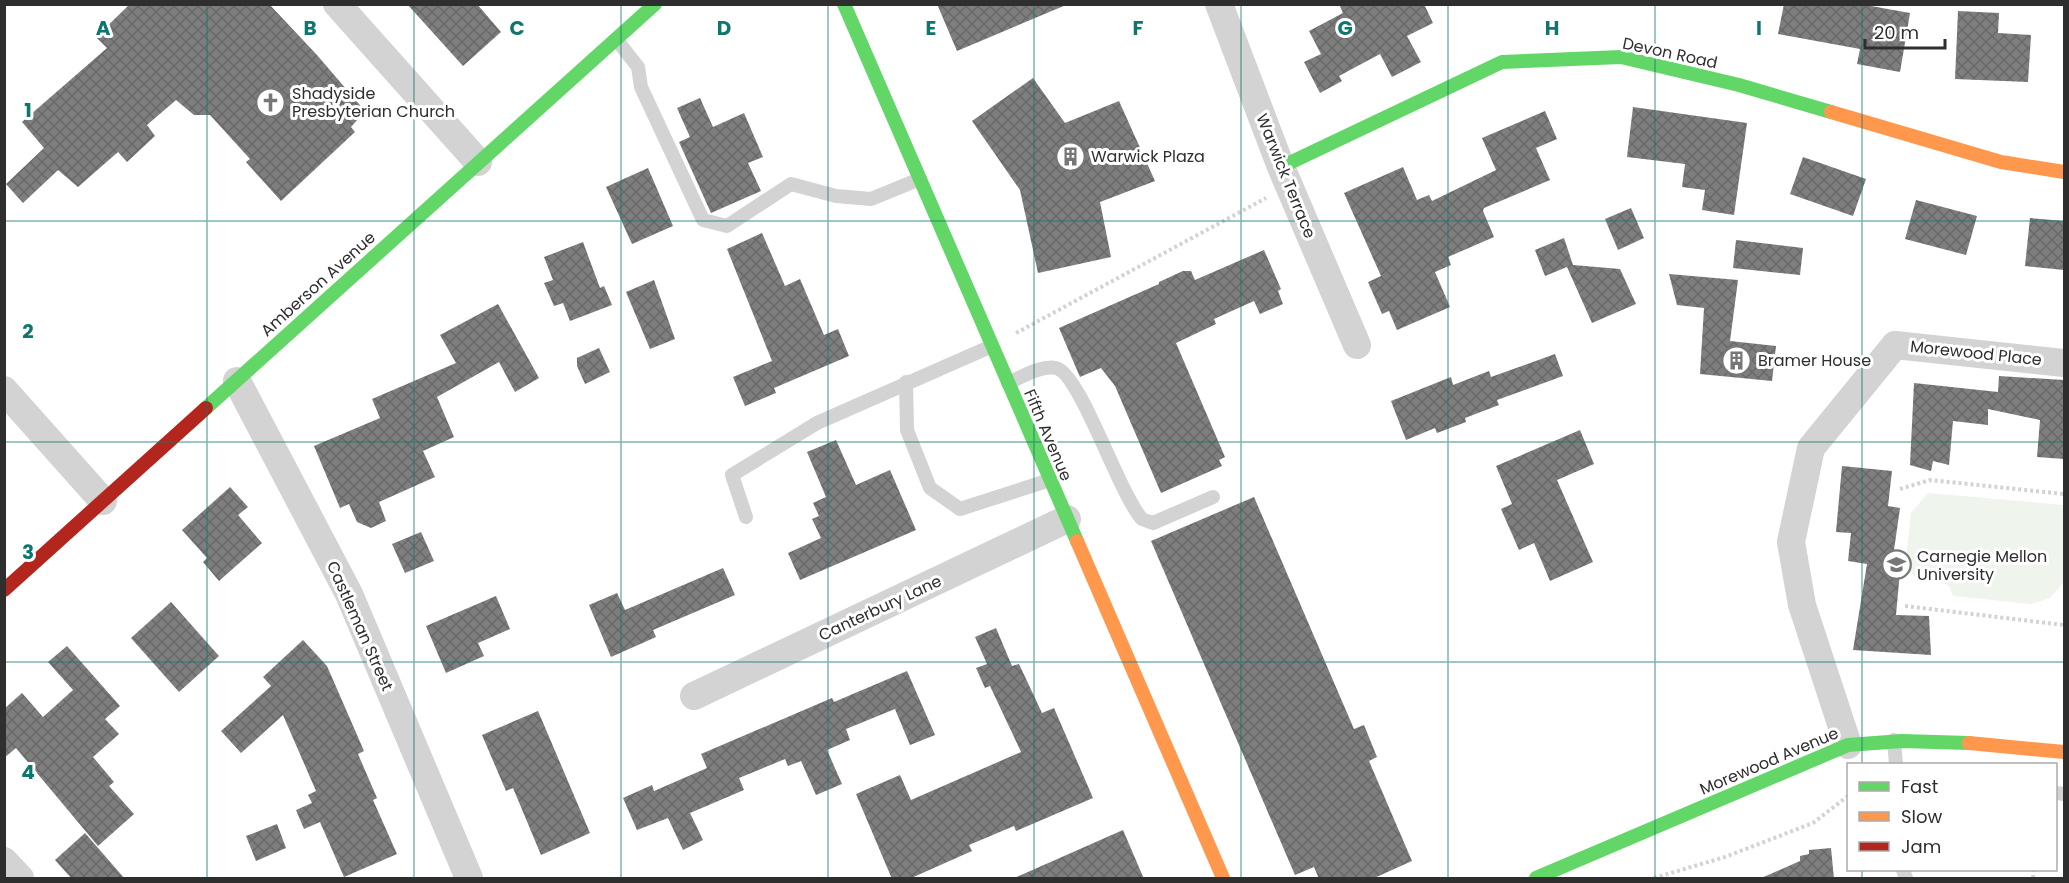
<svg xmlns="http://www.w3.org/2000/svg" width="2069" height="883" font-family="Poppins,sans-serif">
<defs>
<pattern id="building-cross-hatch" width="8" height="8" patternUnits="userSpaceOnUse" patternTransform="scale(1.5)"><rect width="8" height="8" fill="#7e7e7e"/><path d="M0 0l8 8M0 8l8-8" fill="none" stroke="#686868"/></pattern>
</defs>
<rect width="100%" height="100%" fill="#fff"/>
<!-- green -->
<path fill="#eff4ec" d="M1928,493l136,12v77l-14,16 -19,6 -78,-8 -4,-11 -35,-9 -9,-9 6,-54z"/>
<!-- building -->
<g fill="url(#building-cross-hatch)">
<path d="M130,4h139l48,51 48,56 -14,16 4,5 -74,69 -35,-39 4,-3 -40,-44h-16l-18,-15 -29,25 8,11 -28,26 -9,-10 -40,35 -20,-17 -35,33 -17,-19 38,-36 -22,-26 85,-74 -11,-11z"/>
<path d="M407,4h70l24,28 -38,34z"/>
<path d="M937,4h129v1l-109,46z"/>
<path d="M1339,4h85l9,19 -26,13 14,26 -29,15 -12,-23 -41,22 3,5 -22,12 -16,-31 17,-8 -12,-23 34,-18z"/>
<path d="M1784,4h76l50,9 -10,59 -43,-8 3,-15 -82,-15z"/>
<path d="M1958,11l41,2 -1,20 33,2 -3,47 -73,-3z"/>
<path d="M1033,78l32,45 54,-22 36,80 -55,21 11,55 -73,16 -18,-83 -48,-69z"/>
<path d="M700,98l13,29 31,-14 19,44 -15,6 13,28 -50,22 -32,-71 11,-5 -13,-29z"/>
<path d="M1633,107l114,16 -13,92 -32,-5 3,-20 -23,-3 3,-23 -58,-7z"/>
<path d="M1545,111l12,28 -21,9 14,32 -66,28 -1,3 11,26 -46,20 3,8 -16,7 15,35 -53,23 -8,-19 -7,3 -14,-32 13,-6 -37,-83 59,-26 14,33 12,-5 3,6 64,-31 -14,-32z"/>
<path d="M1803,157l63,22 -13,37 -63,-22z"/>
<path d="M648,168l25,58 -41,18 -26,-57z"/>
<path d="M1916,200l61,16 -11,39 -61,-16z"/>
<path d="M1631,208l13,30 -26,12 -13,-31z"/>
<path d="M2030,218l34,3v49l-39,-4z"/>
<path d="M762,233l23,53 15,-7 24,56 14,-6 11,27 -75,32 2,5 -31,13 -12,-29 39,-16 -45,-112z"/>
<path d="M1564,238l9,27 47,4 16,35 -44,19 -25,-56 -22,9 -10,-26z"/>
<path d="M1736,240l67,8 -3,27 -67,-7z"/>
<path d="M583,242l17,46 4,-2 8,19 -42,16 -7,-18 -9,3 -10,-23 9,-3 -9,-23z"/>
<path d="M1264,250l17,39 -3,2 5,13 -23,10 -6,-13 -40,18 2,5 -40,19 49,114 -6,3 3,6 -61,27 -46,-107 -14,-18 -21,9 -21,-49 100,-44v-2l24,-11h8l4,9z"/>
<path d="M1669,274l69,6 -8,61 46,5 -4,35 -72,-7 4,-66 -27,-3z"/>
<path d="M654,280l21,59 -25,10 -24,-57z"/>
<path d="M498,304l41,74 -24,14 -16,-30 -62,35 17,40 -31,14 12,26 -56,25 7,19 -15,7 -14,-6 -8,-18 -9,4 -26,-62 66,-28 -8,-19 84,-36 -16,-28z"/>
<path d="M599,348l11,24 -25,12 -8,-18v-8z"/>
<path d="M1555,354l8,22 -66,24 2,5 -34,13 1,4 -29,11 -2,-5 -29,12 -15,-39 60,-24 2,8 36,-14 2,6z"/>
<path d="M1999,376l65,4v79l-27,-2 3,-37 -52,-11v16l-35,-4 -4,44 -16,-4 -2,10 -21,-6 4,-82 84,9z"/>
<path d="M1580,430l14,34 -37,16 36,82 -43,19 -16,-38 -15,7 -18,-41 11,-5 -16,-38z"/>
<path d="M836,440l20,45 34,-15 26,60 -116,50 -12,-27 33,-15 -9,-19 7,-3 -6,-13 13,-6 -19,-45z"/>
<path d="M1842,466l50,5 -4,35 12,2 -9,63h9l-4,44 33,1 2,39 -78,-5 14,-86 -19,-3 3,-28 -15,-1z"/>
<path d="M230,487l18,20 -10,8 24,28 -43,38 -16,-19 4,-4 -25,-28z"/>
<path d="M1254,497l100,232 10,-4 13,32 -8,4 43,100 -40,18h-53l-5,-12 -19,8 -144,-334z"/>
<path d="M421,532l13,29 -29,12 -13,-29z"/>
<path d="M723,568l12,27 -82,35 3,7 -45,20 -22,-52 28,-12 8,17z"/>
<path d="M496,596l14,33 -32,14 6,13 -38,17 -20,-47z"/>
<path d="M171,602l48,54 -40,36 -48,-54z"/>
<path d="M996,628l16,38 7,-2 23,49 12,-5 39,90 -77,33 -2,-5 -45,19 3,6 -63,28h-17l-36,-85 44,-19 11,25 110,-48 -31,-66 -5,2 -9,-20 11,-4 -12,-27z"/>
<path d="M303,640l24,26 37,85 -6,3 19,44 -4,2 24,54 -53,23 -24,-55 -16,7 -8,-19 16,-7 -4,-8 8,-4 -33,-76 -42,38 -20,-22 50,-45 -8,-9z"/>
<path d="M67,646l53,60 -15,13 14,15 -26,23 21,25 -5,4 25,28 -36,32 -82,-98 -12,10v-49l18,-16 21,24 30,-27 -25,-28z"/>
<path d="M907,671l28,64 -25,10 -15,-36 -49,20 4,11 -23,10 15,34 -26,11 -15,-34 -13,5 -3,-7 -46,19 5,12 -54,23 13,27 -20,10 -15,-32 -31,12 -14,-32 29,-13 2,6 53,-23 -6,-14 131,-56 2,4z"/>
<path d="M538,711l52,122 -49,22 -28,-67 -7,3 -24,-56z"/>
<path d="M277,824l9,24 -30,13 -10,-25z"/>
<path d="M1123,830l21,49h-132z"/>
<path d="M85,833l40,46h-53l-17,-19z"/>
<path d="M1831,848l3,31h-75l41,-18v-5l9,-2v-4z"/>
</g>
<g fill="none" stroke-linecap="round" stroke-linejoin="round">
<!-- path -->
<g stroke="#d3d3d3" stroke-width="4" stroke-dasharray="3 3" stroke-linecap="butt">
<path d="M1016,333l250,-135"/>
<path d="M1900,489l30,-9 134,14"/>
<path d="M1905,606l159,19"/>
<path d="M1654,878l71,-21 88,-34 35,-27"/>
<path d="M2033,878l1,-8"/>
</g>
<!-- lane -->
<g stroke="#d3d3d3" stroke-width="14">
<path d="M616,39l22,28 3,20 62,133 24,6 64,-42 45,12 35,3 49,-20"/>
<path d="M906,382l1,48 23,58 30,21 90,-29"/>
<path d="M1008,383c14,-6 33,-18 48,-15 24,5 63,126 86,151l11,4 60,-26"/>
<path d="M746,517l-14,-42 85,-52 175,-77"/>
<path d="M1894,740l2,24"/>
<path d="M2056,793l8,1"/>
<path d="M1903,870l3,8"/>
</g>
<!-- street -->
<g stroke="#d3d3d3" stroke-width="28">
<path d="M337,4l141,158"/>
<path d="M1219,4l62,163 76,178"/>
<path d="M237,381l112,213 120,284"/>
<path d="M4,390l99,111"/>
<path d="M694,696l373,-177"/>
<path d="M1848,745l-46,-140 -11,-63 20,-94 84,-103 169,18"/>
<path d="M4,861l16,17"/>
</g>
<!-- fast -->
<g stroke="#63d668" stroke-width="14">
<path d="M844,4l233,537"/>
<path d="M1281,167l221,-105 119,-5 118,28 92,27"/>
<path d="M206,408l449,-404"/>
<path d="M1536,878l312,-133 54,-4 67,2"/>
</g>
<!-- slow -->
<g stroke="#ff974d" stroke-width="14">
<path d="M1831,112l170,50 63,10"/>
<path d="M1077,541l146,337"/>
<path d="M1969,743l95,9"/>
</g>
<!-- jam -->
<path stroke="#b3261e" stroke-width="14" d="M4,590l202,-182"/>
</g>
<!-- grid -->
<path fill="none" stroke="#0f766e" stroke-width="1.5" stroke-opacity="0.55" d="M207,4v874M414,4v874M621,4v874M828,4v874M1034,4v874M1241,4v874M1448,4v874M1655,4v874M1862,4v760M4,221h2060M4,442h2060M4,662h2060M1862,870v8"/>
<!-- icons -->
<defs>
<symbol id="church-ring" viewBox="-11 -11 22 22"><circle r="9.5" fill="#fff" stroke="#777" stroke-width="1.5"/><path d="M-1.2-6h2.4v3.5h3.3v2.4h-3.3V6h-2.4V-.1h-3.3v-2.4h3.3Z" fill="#777"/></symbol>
<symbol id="building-ring" viewBox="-11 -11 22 22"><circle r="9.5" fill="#fff" stroke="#777" stroke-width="1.5"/><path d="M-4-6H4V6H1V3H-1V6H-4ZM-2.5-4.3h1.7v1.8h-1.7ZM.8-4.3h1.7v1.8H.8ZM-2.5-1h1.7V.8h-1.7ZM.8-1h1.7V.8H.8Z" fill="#777"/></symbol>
<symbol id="university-ring" viewBox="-11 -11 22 22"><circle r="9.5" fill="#fff" stroke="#777" stroke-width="1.5"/><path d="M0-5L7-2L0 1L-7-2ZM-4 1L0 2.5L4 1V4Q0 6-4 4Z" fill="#777"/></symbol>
</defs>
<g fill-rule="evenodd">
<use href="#church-ring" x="254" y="86" width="33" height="33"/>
<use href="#building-ring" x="1054" y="140" width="33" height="33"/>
<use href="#building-ring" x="1720" y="344" width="33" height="33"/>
<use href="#university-ring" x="1880" y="548" width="33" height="33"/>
</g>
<g text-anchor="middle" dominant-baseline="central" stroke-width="6" stroke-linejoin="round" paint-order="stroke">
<!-- street labels -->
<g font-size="16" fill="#2e2e2e" stroke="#fff">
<text transform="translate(1670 53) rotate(12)">Devon Road</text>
<text transform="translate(1286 176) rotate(68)">Warwick Terrace</text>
<text transform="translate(318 284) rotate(-42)">Amberson Avenue</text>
<text transform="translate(1976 353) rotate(6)">Morewood Place</text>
<text transform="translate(1048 435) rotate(67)">Fifth Avenue</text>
<text transform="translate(880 608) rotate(-25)">Canterbury Lane</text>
<text transform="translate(360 626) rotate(66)">Castleman Street</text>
<text transform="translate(1769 761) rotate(-23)">Morewood Avenue</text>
</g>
<!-- poi labels -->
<g font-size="16" fill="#2e2e2e" stroke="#fff" text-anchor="start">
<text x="292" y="93">Shadyside<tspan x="292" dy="18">Presbyterian Church</tspan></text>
<text x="1091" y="156">Warwick Plaza</text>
<text x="1758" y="360">Bramer House</text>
<text x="1917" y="556">Carnegie Mellon<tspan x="1917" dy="18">University</tspan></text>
</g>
</g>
<g font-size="20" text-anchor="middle" font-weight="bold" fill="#0f766e" stroke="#fff" stroke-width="6" stroke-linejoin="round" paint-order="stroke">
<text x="103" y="35">A</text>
<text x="310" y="35">B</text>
<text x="517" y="35">C</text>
<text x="724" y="35">D</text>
<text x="931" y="35">E</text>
<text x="1138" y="35">F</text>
<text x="1345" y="35">G</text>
<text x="1552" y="35">H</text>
<text x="1759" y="35">I</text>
<text x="28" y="117">1</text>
<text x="28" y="338">2</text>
<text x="28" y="559">3</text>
<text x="28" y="779">4</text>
</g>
<!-- border -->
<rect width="2069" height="883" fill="none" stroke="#2e2e2e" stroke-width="12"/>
<!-- legend -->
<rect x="1847" y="763" width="210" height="108" fill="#ffffff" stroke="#ababab" stroke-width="1.5"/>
<rect x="1859" y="782" width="30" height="9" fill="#63d668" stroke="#ababab" stroke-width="1.5"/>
<text x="1901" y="793" font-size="18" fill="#2e2e2e">Fast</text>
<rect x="1859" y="812" width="30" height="9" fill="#ff974d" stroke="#ababab" stroke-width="1.5"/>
<text x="1901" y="823" font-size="18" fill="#2e2e2e">Slow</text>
<rect x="1859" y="842" width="30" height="9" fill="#b3261e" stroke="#ababab" stroke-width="1.5"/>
<text x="1901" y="853" font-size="18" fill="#2e2e2e">Jam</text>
<!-- scale -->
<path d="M1865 39v9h80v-9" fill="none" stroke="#2e2e2e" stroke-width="3"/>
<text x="1874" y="39" font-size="18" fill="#2e2e2e" stroke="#ffffff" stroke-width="4.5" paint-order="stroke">20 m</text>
</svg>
